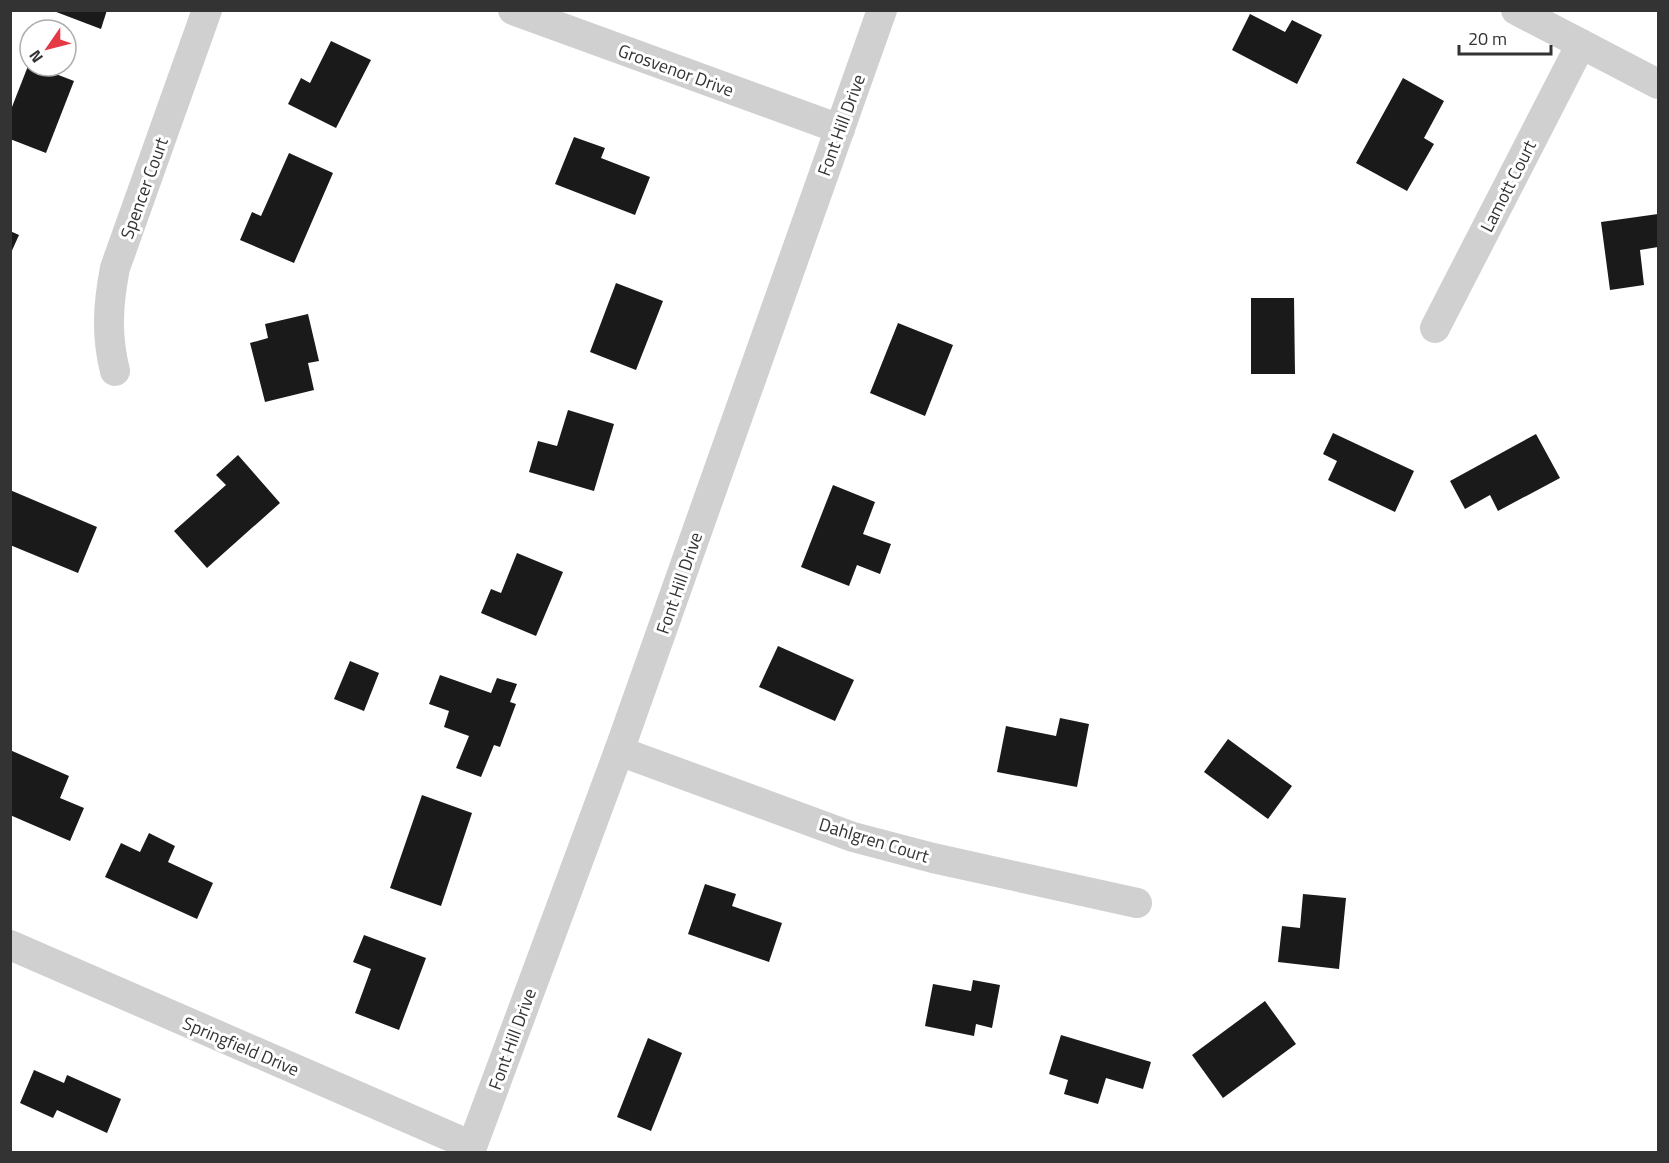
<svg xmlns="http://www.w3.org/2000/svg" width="1669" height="1163" font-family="'Titillium Web',sans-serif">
<rect width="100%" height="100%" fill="#fff"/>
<!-- building -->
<g fill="#1a1a1a">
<path d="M51,10h56l-6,19z"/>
<path d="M1250,14l35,18 7,-12 30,15 -25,49 -65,-34z"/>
<path d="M331,41l40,19 -35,68 -48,-24 13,-26 9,5z"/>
<path d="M28,66h7l39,15 -28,72 -36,-14v-27z"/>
<path d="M1403,78l41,23 -20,37 10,6 -27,47 -51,-28z"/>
<path d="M574,137l31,11 -4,10 49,19 -15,38 -80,-31z"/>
<path d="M289,153l44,20 -39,90 -54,-23 12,-28 9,4z"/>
<path d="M1658,214v33l-18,3 4,35 -34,5 -9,-68z"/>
<path d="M10,231l9,4 -9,20z"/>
<path d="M616,283l47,18 -27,69 -46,-18z"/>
<path d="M1251,298h43l1,76h-44z"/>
<path d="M308,314l11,47 -11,2 6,27 -49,12 -15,-59 18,-5 -3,-14z"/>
<path d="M898,323l55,22 -28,71 -55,-23z"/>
<path d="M568,410l46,14 -20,67 -65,-19 9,-31 19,5z"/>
<path d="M1333,433l81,38 -19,41 -67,-32 9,-19 -14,-7z"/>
<path d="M1536,434l24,44 -62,33 -8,-16 -25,14 -15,-28z"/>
<path d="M238,455l42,48 -73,65 -33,-37 52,-46 -10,-10z"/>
<path d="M833,485l42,17 -12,32 28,10 -11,30 -23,-9 -8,21 -48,-19z"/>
<path d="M10,490l87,37 -19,46 -68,-28z"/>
<path d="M517,553l46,19 -27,64 -55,-23 10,-24 10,4z"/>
<path d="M778,646l76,34 -19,41 -76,-34z"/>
<path d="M350,661l29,12 -15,38 -30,-12z"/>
<path d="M440,675l51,18 6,-15 20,6 -7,18 6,2 -16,43 -6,-2 -13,32 -25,-9 13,-32 -25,-9 5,-16 -20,-7z"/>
<path d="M1060,718l29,6 -12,63 -80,-15 9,-46 50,10z"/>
<path d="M1228,739l64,47 -24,33 -64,-47z"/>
<path d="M10,750l59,26 -9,22 24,10 -14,33 -60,-26z"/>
<path d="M422,795l50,18 -31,93 -51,-18z"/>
<path d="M149,833l26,13 -7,16 45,21 -16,36 -92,-42 16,-34 19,9z"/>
<path d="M705,884l31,10 -4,12 50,17 -13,39 -81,-28z"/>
<path d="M1303,894l43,4 -7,71 -61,-7 4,-36 18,2z"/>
<path d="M364,935l62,23 -27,72 -44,-17 16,-44 -18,-7z"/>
<path d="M973,980l27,5 -8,43 -16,-4 -2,12 -49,-10 8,-42 38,7z"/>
<path d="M1265,1001l31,43 -73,54 -31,-43z"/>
<path d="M1061,1035l90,27 -8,27 -37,-11 -8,26 -34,-10 4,-14 -19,-6z"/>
<path d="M648,1038l34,15 -31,78 -34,-14z"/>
<path d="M34,1070l30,13 3,-8 54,24 -14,34 -50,-23 -4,8 -33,-15z"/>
</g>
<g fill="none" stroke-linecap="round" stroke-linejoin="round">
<!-- street -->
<g stroke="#d0d0d0" stroke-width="30">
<path d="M513,10l327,119"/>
<path d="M1516,10l142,74"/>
<path d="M1435,328l146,-284"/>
<path d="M115,371c-9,-36 -7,-67 0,-103l92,-258"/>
<path d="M619,751l234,86 80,21 204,45"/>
<path d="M10,945l462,201"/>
<path d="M470,1152l149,-401 263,-741"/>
</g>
</g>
<g text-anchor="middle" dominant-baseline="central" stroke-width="6" stroke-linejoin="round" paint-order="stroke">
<!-- street labels -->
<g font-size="18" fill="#333" stroke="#fff">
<text transform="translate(676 70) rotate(20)">Grosvenor Drive</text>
<text transform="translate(841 125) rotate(-70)">Font Hill Drive</text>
<text transform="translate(1508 186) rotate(-63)">Lamott Court</text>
<text transform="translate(144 188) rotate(-70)">Spencer Court</text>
<text transform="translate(679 583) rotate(-71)">Font Hill Drive</text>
<text transform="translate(874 840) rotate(17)">Dahlgren Court</text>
<text transform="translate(512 1039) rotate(-70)">Font Hill Drive</text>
<text transform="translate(241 1046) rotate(23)">Springfield Drive</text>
</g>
</g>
<!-- border -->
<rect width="1669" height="1163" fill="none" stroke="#333333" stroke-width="24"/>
<!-- north arrow -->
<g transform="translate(48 48) rotate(235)"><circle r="28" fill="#ffffff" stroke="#adadad" stroke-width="1.5"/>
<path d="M0-4.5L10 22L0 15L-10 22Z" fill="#e63946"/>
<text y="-9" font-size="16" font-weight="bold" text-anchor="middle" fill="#333333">N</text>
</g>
<!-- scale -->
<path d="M1459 45v9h92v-9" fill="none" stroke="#333333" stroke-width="3"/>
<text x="1468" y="45" font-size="18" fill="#333333" stroke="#ffffff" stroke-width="4.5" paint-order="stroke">20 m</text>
</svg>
